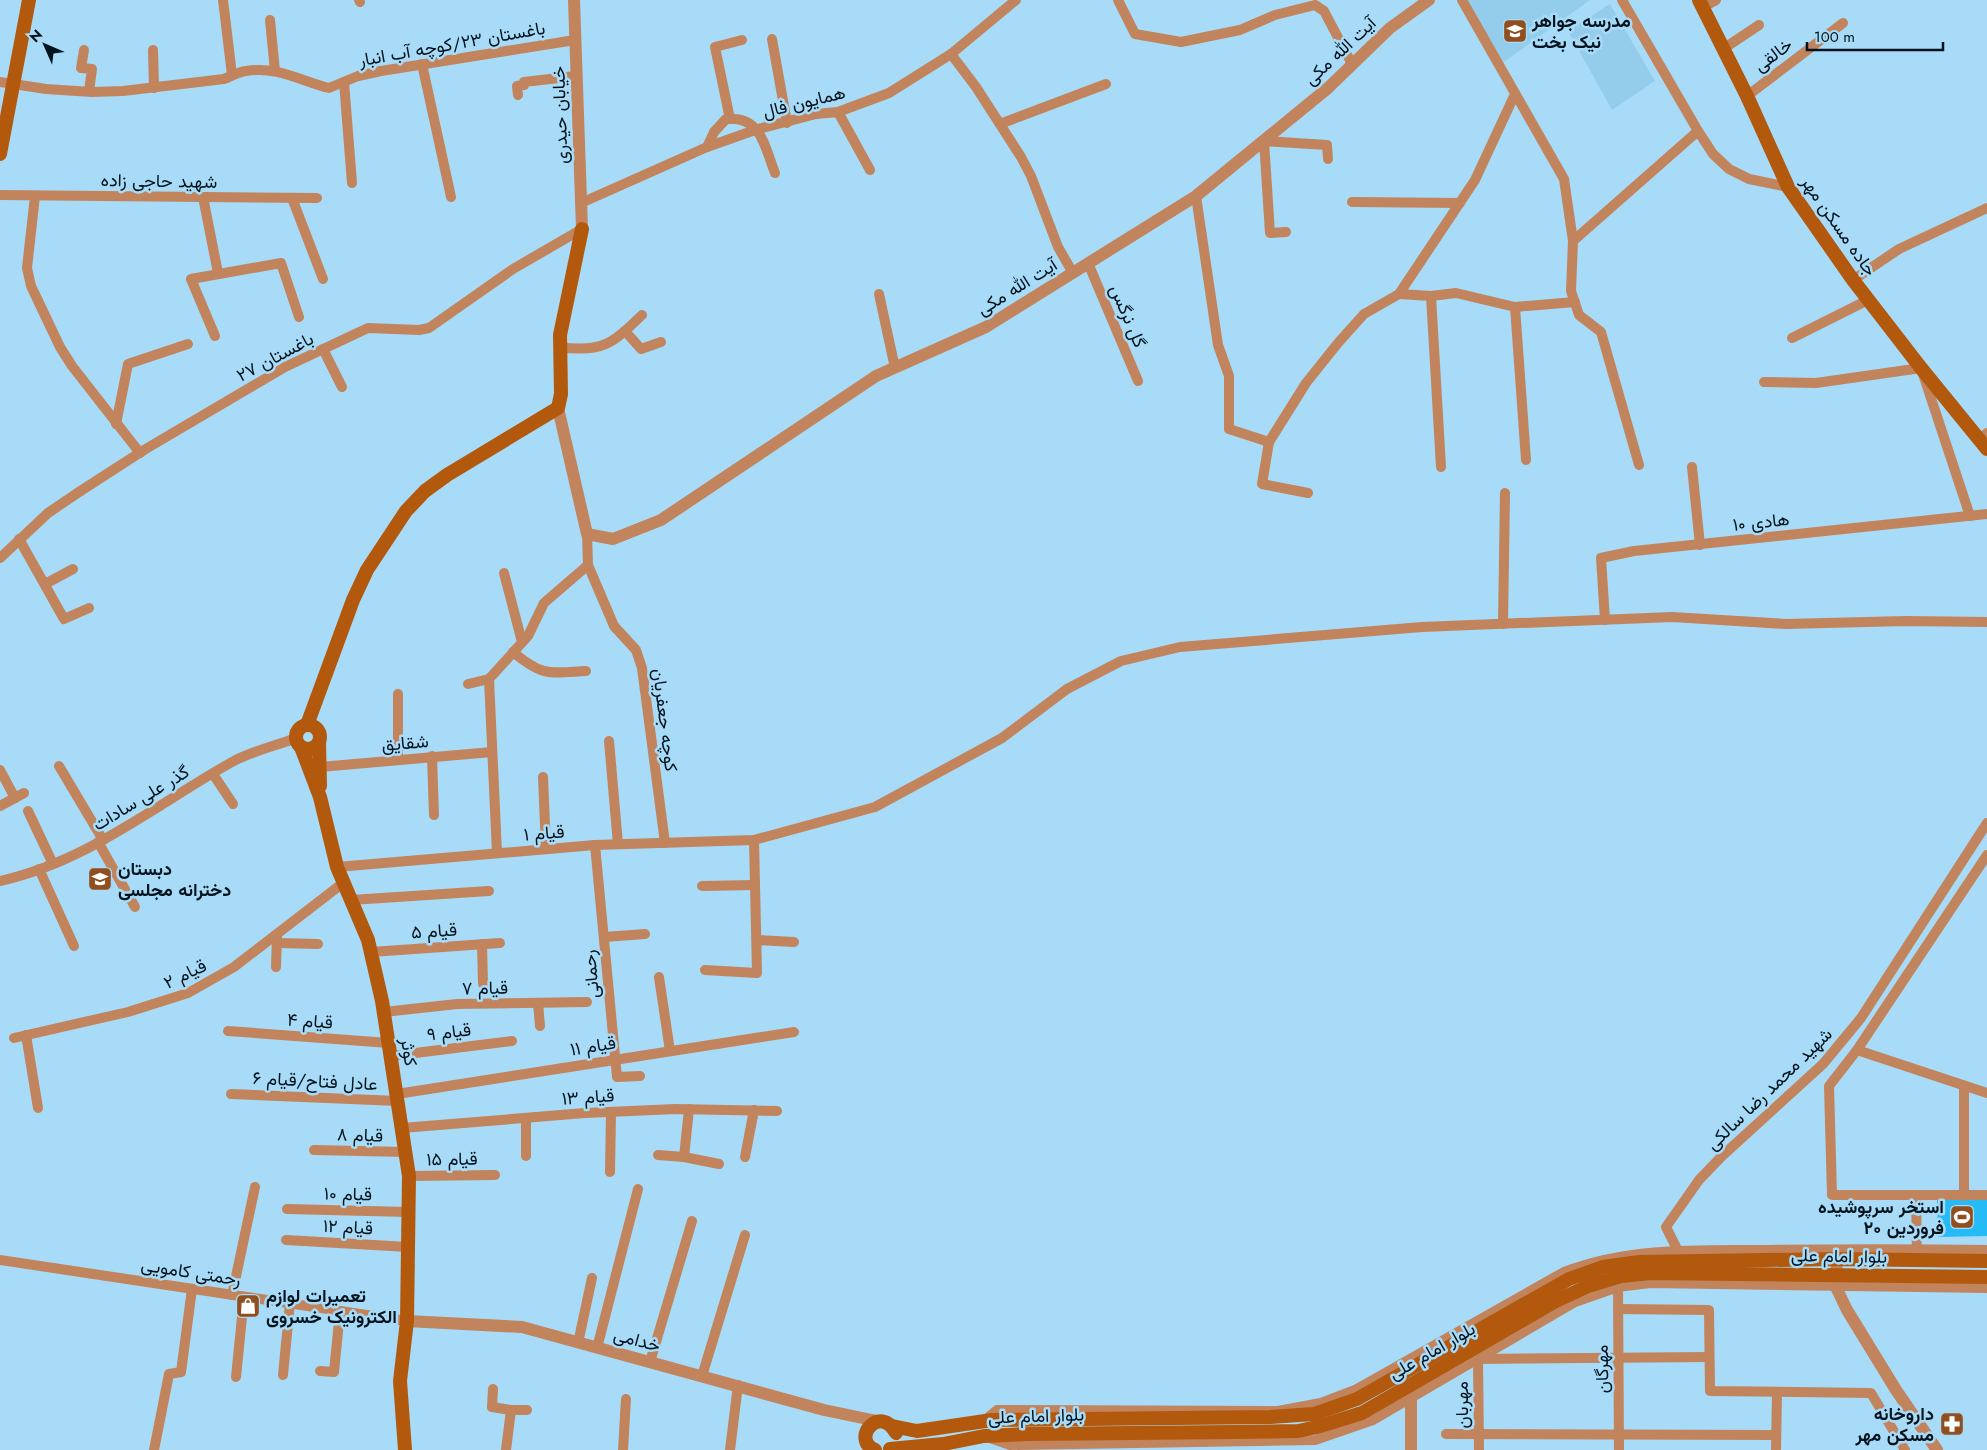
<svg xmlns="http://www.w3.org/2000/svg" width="1987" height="1450" font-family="Jost,Vazirmatn,sans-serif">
<rect width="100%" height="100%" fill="#a8dbf7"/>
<!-- built -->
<g fill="#94cdec">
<path d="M1462,0h128l-86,62z"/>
<path d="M1610,4l45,77 -43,29 -44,-79z"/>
</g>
<!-- water -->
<path fill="#26baf7" d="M1987,1198v38l-49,1 -1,-38z"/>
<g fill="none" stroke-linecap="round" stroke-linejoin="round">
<!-- minor -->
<g stroke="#c1845d" stroke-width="10">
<path d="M223,0l9,75"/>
<path d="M359,0l1,2"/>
<path d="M1118,0l17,34 46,8 59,-12 35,-15 40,-10 9,6 28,53"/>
<path d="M1462,0l102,179 9,62 -2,50 8,24 22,17 38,133"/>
<path d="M1622,0l76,131 15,23 16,15 20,10 39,8"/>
<path d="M1703,7l13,-7"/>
<path d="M270,20l5,51"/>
<path d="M772,39l15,84"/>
<path d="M1723,49l36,-24"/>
<path d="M84,50l-3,18 11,1 -3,22"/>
<path d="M153,50l1,38"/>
<path d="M951,54l25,33 45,70 10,19 27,71 15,26"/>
<path d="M422,64l29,133"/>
<path d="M0,82l46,7 46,3 31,-1 101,-12c8,-3 14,-7 22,-8 31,-5 55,10 83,17l29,-12 23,-5 194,-31"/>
<path d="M344,82l8,101"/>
<path d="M518,95l-1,-9 7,-1v-3l52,-6"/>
<path d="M1747,96l96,-73"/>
<path d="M838,112l32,58"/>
<path d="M730,119l-15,-72 27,-7"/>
<path d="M1000,124l106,-40"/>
<path d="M707,147l7,-15 12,-13c36,-3 38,27 49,54"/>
<path d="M0,195l317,3"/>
<path d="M35,196l-8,72 4,18 29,61 12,19 68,87"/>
<path d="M1196,196l22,149 11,31v53l40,13 37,-59 32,-40 26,-29 35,-20 76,-114 40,-86"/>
<path d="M203,197l15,76"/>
<path d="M292,198l31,81"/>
<path d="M1352,202l108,1"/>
<path d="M581,203l126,-56 51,-18 58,-15 22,-2 51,-19 62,-39 65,-54"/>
<path d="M1286,232l-16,1 -6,-92 63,4 1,14"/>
<path d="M1573,241l125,-110"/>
<path d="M1088,263l50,118"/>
<path d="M1853,280l46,-31 88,-41"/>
<path d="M879,294l16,74"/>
<path d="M1399,294l32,2 25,-3 59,14 60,-5"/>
<path d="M1431,296l10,171"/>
<path d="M1515,307l11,153"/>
<path d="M625,331l16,18 20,-7"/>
<path d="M215,336l-24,-57 90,-16 18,54"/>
<path d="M1792,338l76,-38"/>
<path d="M559,347c43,6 53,-3 83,-32"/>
<path d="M323,349l19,38"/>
<path d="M1764,382l52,1 105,-15 49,148"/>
<path d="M116,424l12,-60 60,-20"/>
<path d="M1979,440l8,-7"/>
<path d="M1269,442l-7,42 46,9"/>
<path d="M1692,467l8,78"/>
<path d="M587,534l1,31 26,61 22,24 6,18 23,175"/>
<path d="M19,539l45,80 25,-11"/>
<path d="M0,558l48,-45 31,-21 65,-42 141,-83 83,-39 51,2 10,-2 84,-59 69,-40"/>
<path d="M504,573l18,69"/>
<path d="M45,584l28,-15"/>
<path d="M1605,620l-4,-62 33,-7 353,-37"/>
<path d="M1503,624l2,-131"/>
<path d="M513,652c30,25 36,21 73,19"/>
<path d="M468,684l21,-5"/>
<path d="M609,741l9,103"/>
<path d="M432,756l2,59"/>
<path d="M398,759v-65"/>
<path d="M59,766l44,74"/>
<path d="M320,767l172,-15"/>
<path d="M0,770l15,28"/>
<path d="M213,774l20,30"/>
<path d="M543,777l3,72"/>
<path d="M0,806l24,-13"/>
<path d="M28,811l25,53"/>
<path d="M98,842l37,65"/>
<path d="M595,845l22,232 23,-1"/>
<path d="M497,853l-8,-174 39,-43 16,-33 44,-38"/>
<path d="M1987,855l-130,195 -28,36 3,109h155"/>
<path d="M337,867l258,-22 159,-5 121,-33 127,-69 65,-49 54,-28 59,-14 242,-20 250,-10 114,7 120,-3 81,1"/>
<path d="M39,869l35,77"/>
<path d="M0,881c87,-19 157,-77 232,-119 19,-11 44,-16 64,-24"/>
<path d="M702,886l53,-1"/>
<path d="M351,900l138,-9"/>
<path d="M604,937l41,-3"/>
<path d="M757,940l37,2"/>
<path d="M277,943l41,1"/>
<path d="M482,944l1,40"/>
<path d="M371,952l129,-9"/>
<path d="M276,967l1,-31"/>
<path d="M705,970l52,3 -3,-133"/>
<path d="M659,977l11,74"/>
<path d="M538,1003l2,23"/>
<path d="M384,1012l73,-8 130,-2"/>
<path d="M228,1031l161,12"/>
<path d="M26,1035l12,73"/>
<path d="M14,1038l114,-26 60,-19 46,-26 109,-84"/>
<path d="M1857,1050l130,43"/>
<path d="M391,1056l121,-15"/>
<path d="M1964,1086v110"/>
<path d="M231,1094l167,7"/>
<path d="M397,1094l397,-62"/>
<path d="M402,1128l183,-15 91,-4 101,2"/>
<path d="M314,1150l92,2"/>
<path d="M658,1155l26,2 35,7"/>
<path d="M526,1156v-38"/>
<path d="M684,1157l5,-48"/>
<path d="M745,1157l9,-47"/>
<path d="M610,1172l1,-60"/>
<path d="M409,1176l86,-1"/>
<path d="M1916,1195l1,60"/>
<path d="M287,1209l122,3"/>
<path d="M286,1240l122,7"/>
<path d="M1678,1251l-12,-24 33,-47 22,-23 102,-93 38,-46 126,-195"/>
<path d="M0,1260l407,61"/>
<path d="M1618,1287l1,163"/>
<path d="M232,1295l23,-108"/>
<path d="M1618,1309l91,1 1,81 161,2 34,57"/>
<path d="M578,1343l14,-65"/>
<path d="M597,1348l41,-159"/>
<path d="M650,1362l42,-141"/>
<path d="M320,1371l14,1 6,-61"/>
<path d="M283,1375l7,-72"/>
<path d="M702,1376l43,-141"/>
<path d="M236,1377l8,-80"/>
<path d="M493,1389l-1,18 19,3 -5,40"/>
<path d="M511,1410h16"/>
<path d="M984,1421l13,-11 281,1 43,-8 34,-13 209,-118c64,-25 135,-22 203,-22 73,-1 147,-1 220,0"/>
<path d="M1446,1434l330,1"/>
<path d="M990,1438l20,7 305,-5 58,-20 202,-118 43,-15 32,-4 337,5"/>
<path d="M154,1450l15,-76 12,-2 11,-83"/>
<path d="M623,1450l3,-51"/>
<path d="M730,1450l8,-65"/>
<path d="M1479,1450l-1,-91 231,-2"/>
<path d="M1776,1450l1,-58"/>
</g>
<!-- tertiary -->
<g stroke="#c1845d" stroke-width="12">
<path d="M574,0l8,229"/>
<path d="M558,408l29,126 26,5 48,-19 215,-144 110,-49 210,-131 132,-108 62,-60 39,-28"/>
<path d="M1837,1259l-1,28 11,23 49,80 41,60"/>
<path d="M407,1321l115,6 302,83 53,11"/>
<path d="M1403,1379l8,18v53"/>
</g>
<!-- secondary -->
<g stroke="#b3590d" stroke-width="14">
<path d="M1699,0l48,96 41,91 65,93 68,88 66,81"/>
<path d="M0,154l29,-154"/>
<path d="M307,725l46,-125 14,-30 39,-59 19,-20 22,-16 111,-67 3,-14 -1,-59 22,-106"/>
<circle cx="308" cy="737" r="12"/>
<path d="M319,742l1,44"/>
<path d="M301,747l19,50 17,70 31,73 14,61 27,175 -2,145 -7,60 5,69"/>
<path d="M892,1426l25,5 75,-11 278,-3 44,-3 43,-15 212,-120 34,-12 36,-5 198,-3 150,2"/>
<path d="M890,1449l53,-5 41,-8 43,-2 205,-2 66,-1 19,-4 45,-14 192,-111 34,-16 33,-10 30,-3 336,4"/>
<path d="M875,1450c-25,-11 5,-47 21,-17"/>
</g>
</g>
<!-- icons -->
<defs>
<symbol id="school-square" viewBox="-11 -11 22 22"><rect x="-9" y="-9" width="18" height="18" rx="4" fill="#914e1e" stroke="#a8dbf7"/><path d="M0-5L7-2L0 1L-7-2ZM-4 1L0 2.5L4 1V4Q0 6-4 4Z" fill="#fff"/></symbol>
<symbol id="stadium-square" viewBox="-11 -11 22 22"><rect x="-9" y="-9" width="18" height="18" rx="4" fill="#914e1e" stroke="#a8dbf7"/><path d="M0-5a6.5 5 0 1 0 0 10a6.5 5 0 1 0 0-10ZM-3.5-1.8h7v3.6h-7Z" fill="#fff"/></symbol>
<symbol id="shop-square" viewBox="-11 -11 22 22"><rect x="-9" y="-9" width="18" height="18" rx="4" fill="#914e1e" stroke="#a8dbf7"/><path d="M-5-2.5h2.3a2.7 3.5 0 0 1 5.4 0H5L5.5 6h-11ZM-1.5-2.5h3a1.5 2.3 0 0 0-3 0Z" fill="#fff"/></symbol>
<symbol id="pharmacy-square" viewBox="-11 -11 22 22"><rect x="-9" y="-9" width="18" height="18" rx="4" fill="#914e1e" stroke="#a8dbf7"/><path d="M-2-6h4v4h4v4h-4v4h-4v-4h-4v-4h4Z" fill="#fff"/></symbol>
</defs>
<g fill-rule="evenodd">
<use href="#school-square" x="1501" y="17" width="28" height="28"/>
<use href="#school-square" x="86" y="865" width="28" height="28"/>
<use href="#stadium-square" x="1948" y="1203" width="28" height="28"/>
<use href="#shop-square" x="234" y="1292" width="28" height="28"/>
<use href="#pharmacy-square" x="1938" y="1410" width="28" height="28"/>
</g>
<g text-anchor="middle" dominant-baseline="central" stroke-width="5" stroke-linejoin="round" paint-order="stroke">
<!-- poi labels -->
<g font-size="18" font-weight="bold" fill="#02131d" stroke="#a8dbf7" text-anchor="start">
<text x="1532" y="21">مدرسه جواهر<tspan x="1532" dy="21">نیک بخت</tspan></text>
<text x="118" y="869">دبستان<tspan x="118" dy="21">دخترانه مجلسی</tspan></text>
<text x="1944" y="1207" text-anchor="end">استخر سرپوشیده<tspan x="1944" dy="21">۲۰ فروردین</tspan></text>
<text x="266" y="1296">تعمیرات لوازم<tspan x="266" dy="21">الکترونیک خسروی</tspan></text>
<text x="1934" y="1414" text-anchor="end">داروخانه<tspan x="1934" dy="21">مسکن مهر</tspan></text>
</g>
<!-- street labels -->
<g font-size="18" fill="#02131d" stroke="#a8dbf7">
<text transform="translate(452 44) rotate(-10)">باغستان ۲۳/کوچه آب انبار</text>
<text transform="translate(1340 51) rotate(-43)">آیت الله مکی</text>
<text transform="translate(1773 55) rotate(-37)">خالقی</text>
<text transform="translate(804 102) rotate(-14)">همایون فال</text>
<text transform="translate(560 115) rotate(-92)">خیابان حیدری</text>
<text transform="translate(159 181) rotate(1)">شهید حاجی زاده</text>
<text transform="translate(1839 226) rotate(55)">جاده مسکن مهر</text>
<text transform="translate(1017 287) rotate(-32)">آیت الله مکی</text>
<text transform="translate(1128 316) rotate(67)">گل نرگس</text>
<text transform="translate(275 357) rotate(-28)">باغستان ۲۷</text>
<text transform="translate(1761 522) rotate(-6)">هادی ۱۰</text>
<text transform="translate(665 720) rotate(83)">کوچه جعفریان</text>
<text transform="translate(405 743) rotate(-5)">شقایق</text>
<text transform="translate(141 798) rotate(-31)">گذر علی سادات</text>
<text transform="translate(544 833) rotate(-5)">قیام ۱</text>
<text transform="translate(434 931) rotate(-4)">قیام ۵</text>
<text transform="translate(185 974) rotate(-26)">قیام ۲</text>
<text transform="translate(591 974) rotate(-95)">رحمانی</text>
<text transform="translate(485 988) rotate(-1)">قیام ۷</text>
<text transform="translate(310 1021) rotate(4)">قیام ۴</text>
<text transform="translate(449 1032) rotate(-7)">قیام ۹</text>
<text transform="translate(593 1046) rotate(-9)">قیام ۱۱</text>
<text transform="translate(409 1052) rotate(81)">کوثر</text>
<text transform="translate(315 1081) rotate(3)">عادل فتاح/قیام ۶</text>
<text transform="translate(1769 1089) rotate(-44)">شهید محمد رضا سالکی</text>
<text transform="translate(588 1097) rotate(-4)">قیام ۱۳</text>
<text transform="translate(360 1135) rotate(2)">قیام ۸</text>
<text transform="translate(452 1159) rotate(-1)">قیام ۱۵</text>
<text transform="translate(348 1194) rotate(1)">قیام ۱۰</text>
<text transform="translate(348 1227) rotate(3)">قیام ۱۲</text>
<text transform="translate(1839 1256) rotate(1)">بلوار امام علی</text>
<text transform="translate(191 1272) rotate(9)">رحمتی کامویی</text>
<text transform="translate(637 1340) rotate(15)">خدامی</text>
<text transform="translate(1432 1351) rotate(-30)">بلوار امام علی</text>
<text transform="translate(1602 1369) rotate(-91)">مهرگان</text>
<text transform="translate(1462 1405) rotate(-91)">مهربان</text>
<text transform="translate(1036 1416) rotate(-2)">بلوار امام علی</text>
</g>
</g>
<!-- north arrow -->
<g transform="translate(45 45) rotate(315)" stroke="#a8dbf7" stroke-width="4" paint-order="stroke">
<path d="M0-4L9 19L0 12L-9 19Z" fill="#02131d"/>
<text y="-8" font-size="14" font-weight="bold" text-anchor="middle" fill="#02131d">N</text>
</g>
<!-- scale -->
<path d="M1807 42v8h136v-8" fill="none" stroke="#02131d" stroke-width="2.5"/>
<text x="1814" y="42" font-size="15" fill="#02131d" stroke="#a8dbf7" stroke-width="4" paint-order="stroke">100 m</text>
</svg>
